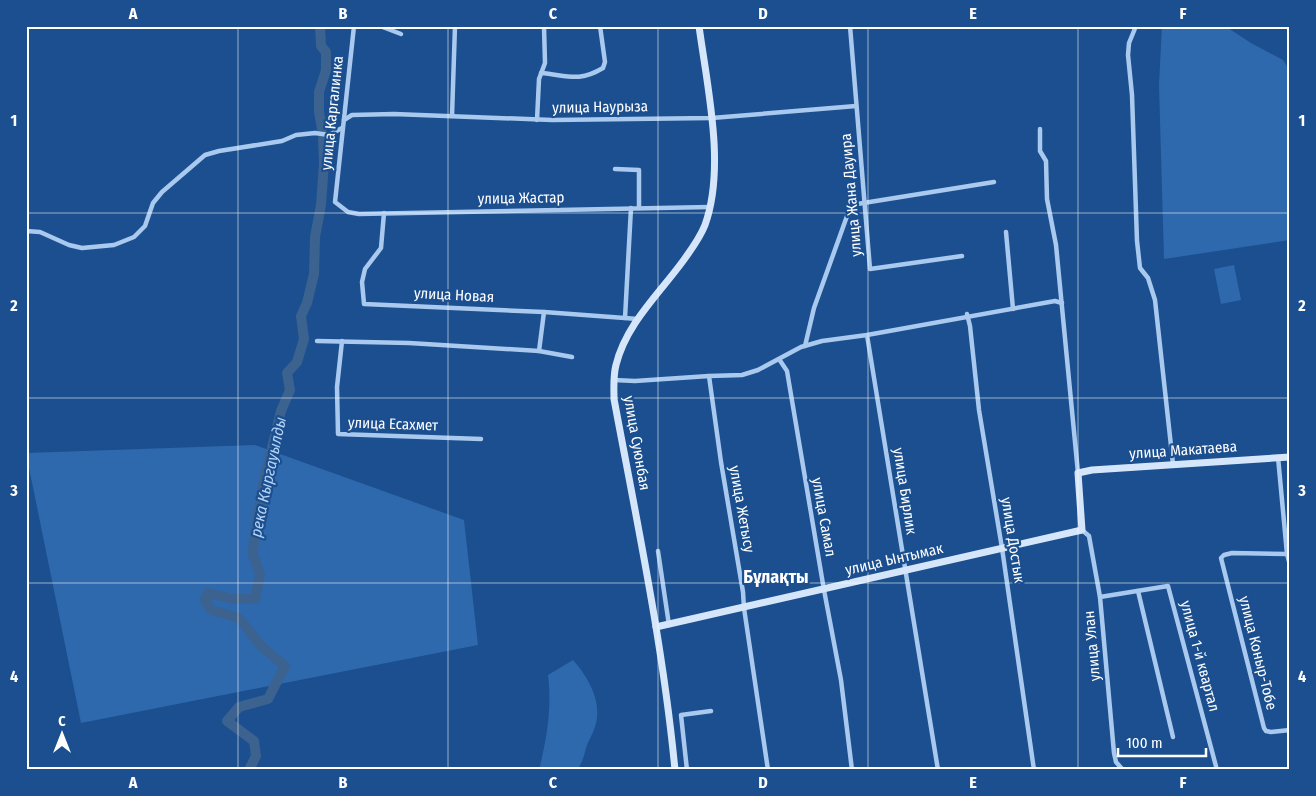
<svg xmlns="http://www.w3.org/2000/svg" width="1316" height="796" font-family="'Fira Sans Condensed',sans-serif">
<rect width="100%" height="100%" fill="#1b4f8f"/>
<!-- green -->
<g fill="#2e69ad">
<path d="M1162,26h63l26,17 32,17 7,11v169l-126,19 -5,-174z"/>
<path d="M1234,265l7,35 -20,4 -7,-35z"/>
<path d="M255,445l209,75 14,125 -397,78 -55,-270z"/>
<path d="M573,660c16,18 30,43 22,67 -2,7 -6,12 -8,18 -3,10 -4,17 -10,25h-38c8,-33 13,-61 9,-95z"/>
</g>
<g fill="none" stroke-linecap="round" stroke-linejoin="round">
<!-- river -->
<g stroke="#3c6290" stroke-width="10">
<path d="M320,26l1,20 5,6v18l-7,22v20l3,17"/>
<path d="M249,770l7,-14 -2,-15 -27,-20 12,-14 29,-8 17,-33 -23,-19 -23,-29 -28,-8 -6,-10 3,-7 25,6h22l5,-24 -7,-21 1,-14 9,-55 18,-74 9,-21 -3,-17 10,-11 7,-23 -3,-23 6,-13 7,-29 1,-37 6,-32 3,-42 -1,-24"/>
</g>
<!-- street -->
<g stroke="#a9c9ee" stroke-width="4.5">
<path d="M354,26l-19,176 13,10 11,2 351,-7"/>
<path d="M380,26l21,8"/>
<path d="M850,26l20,243 92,-13"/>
<path d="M1136,26l-7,17 -1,12 4,40 5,146 3,27 8,10 7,22 18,164"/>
<path d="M541,73c26,2 37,10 62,-5l2,-6 -5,-36"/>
<path d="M452,116l3,-90"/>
<path d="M344,120l8,-5 42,-1 158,6 160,-2 144,-12"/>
<path d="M537,120l2,-41 6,-16 -1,-37"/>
<path d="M1040,129v22l6,10 1,38 9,46 22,228"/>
<path d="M615,169l24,1v38"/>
<path d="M384,213l-3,35 -16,21 -3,13 2,22 180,8 94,7"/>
<path d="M26,231l14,1 29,13 13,3 32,-3 20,-8 11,-11 8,-23 9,-11 43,-37 14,-4 63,-10 14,-6 19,-2 14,2 13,-7"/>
<path d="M1006,232l7,77"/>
<path d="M967,314l3,12 9,84 23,138 32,222"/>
<path d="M625,318l6,-110"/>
<path d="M867,335l71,435"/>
<path d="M317,341l92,2 130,8 33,6"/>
<path d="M342,341l-5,46 1,47 143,5"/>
<path d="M805,346l9,-38 37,-103 143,-23"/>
<path d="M539,351l5,-39"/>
<path d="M779,359l8,12 37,219 17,90 11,90"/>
<path d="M709,376l33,-1 16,-5 43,-23 21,-6 45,-6 188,-34 7,2"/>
<path d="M614,380l21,1 74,-5 12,86 22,130 1,16 24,162"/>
<path d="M1278,457l9,97 3,11"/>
<path d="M1082,530l7,6 11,61 14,156 2,9 7,8"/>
<path d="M658,551l11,74"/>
<path d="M1287,554l-55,-1 -8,2 -3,3 43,170 2,3 5,1 19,-2"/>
<path d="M1138,591l35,146"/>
<path d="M1100,597l68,-11 49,184"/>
<path d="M687,770l-6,-55 30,-4"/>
</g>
<!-- secondary -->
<g stroke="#d6e6fa" stroke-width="7">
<path d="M656,627l426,-97 -4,-57 14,-3 198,-13"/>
<path d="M675,770c-12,-125 -38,-248 -61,-371 0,-11 -1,-23 2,-34 10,-41 43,-71 67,-104 8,-11 17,-23 22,-36 21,-58 2,-139 -6,-199"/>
</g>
</g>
<!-- grid -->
<path fill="none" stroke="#fff" stroke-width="1" stroke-opacity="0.55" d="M238,26v744M448,26v744M658,26v744M868,26v744M1078,26v744M26,213h1264M26,398h1264M26,583h1264"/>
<g text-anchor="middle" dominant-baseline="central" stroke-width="4.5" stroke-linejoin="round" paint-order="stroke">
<!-- street labels -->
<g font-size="15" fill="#fff" stroke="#1b4f8f">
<text transform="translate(600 107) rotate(-1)">улица Наурыза</text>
<text transform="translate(332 113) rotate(-84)">улица Каргалинка</text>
<text transform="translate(851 195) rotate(-95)">улица Жана Дауира</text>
<text transform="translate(521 198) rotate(-1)">улица Жастар</text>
<text transform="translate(454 295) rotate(3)">улица Новая</text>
<text transform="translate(393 424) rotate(2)">улица Есахмет</text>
<text transform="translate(637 443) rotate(80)">улица Суюнбая</text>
<text transform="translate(1183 450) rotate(-4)">улица Макатаева</text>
<text transform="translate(905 491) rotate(81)">улица Бирлик</text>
<text transform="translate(742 509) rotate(80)">улица Жетысу</text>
<text transform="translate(824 517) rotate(80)">улица Самал</text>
<text transform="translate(1013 540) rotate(81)">улица Достык</text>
<text transform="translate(894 559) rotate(-13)">улица Ынтымак</text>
<text transform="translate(1092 646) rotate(-95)">улица Улан</text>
<text transform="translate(1258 653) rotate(76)">улица Коныр-Тобе</text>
<text transform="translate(1200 656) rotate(75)">улица 1-й квартал</text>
</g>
<!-- water labels -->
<g font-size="16" font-style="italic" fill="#b5d3f5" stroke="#1b4f8f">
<text transform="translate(268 477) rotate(-78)">река Кыргауылды</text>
</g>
<!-- quarter labels -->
<g font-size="18" font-weight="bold" fill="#fff" stroke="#1b4f8f">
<text x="776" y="577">Бұлақты</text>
</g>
</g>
<!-- border -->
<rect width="1316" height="796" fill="none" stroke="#1b4f8f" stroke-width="55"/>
<!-- north arrow -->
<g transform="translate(62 734)" stroke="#1b4f8f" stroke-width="4" paint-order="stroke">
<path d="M0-4L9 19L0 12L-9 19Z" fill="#ffffff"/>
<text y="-8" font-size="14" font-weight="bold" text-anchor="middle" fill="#ffffff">С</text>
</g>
<!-- scale -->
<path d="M1118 748v8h88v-8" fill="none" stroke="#ffffff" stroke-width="2.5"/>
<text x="1126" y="748" font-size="15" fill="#ffffff" stroke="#1b4f8f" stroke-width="4" paint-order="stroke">100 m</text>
<rect x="28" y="28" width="1260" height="740" fill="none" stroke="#fff" stroke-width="2"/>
<g font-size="16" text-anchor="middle" font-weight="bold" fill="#fff">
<text x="133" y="19">A</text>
<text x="343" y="19">B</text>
<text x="553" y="19">C</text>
<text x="763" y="19">D</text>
<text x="973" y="19">E</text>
<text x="1183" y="19">F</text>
<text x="14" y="126">1</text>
<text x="1302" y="126">1</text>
<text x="14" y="311">2</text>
<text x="1302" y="311">2</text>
<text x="14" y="496">3</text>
<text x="1302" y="496">3</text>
<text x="14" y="682">4</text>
<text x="1302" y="682">4</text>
<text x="133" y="788">A</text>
<text x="343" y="788">B</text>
<text x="553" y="788">C</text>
<text x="763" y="788">D</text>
<text x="973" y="788">E</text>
<text x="1183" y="788">F</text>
</g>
</svg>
